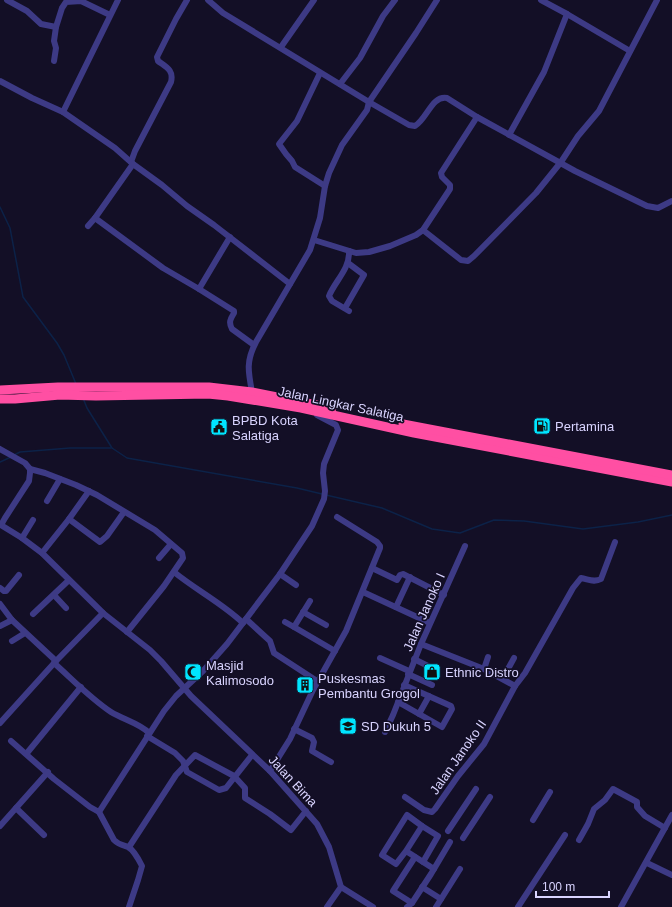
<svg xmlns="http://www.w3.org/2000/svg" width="672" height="907" font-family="Arial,sans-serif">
<rect width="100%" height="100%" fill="#130f26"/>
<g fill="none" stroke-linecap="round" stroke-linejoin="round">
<!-- stream -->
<g stroke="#0c2248" stroke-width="1.5">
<path d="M0,207l10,21 13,69 34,46 7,12 12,29"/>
<path d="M83,398l4,10 25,40 15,10 170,30 25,6"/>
<path d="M14,455l6,-3 50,-4h41"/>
<path d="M0,462l11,-5"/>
<path d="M326,495l56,13 50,21 28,4 34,-13 30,1 59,8 55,-7 34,-7"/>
</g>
<!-- minor -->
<g stroke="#3d3a85" stroke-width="6">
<path d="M7,0l20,11 14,13 15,3"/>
<path d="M208,0l15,13 146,89 47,-69 21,-33"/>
<path d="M567,14l63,37"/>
<path d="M281,47l33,-47"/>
<path d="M54,61l2,-13 -2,-7 2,-14 6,-19 4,-6 15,-1 29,14"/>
<path d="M320,73l-23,48 -18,23 7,10 6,7 3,6 30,19"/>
<path d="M0,81l32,17 31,14 52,36 18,16 29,21 25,21 27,19 76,59"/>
<path d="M340,84l20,-26 23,-42 12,-16"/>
<path d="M63,112l55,-112"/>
<path d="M509,135l35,-63 23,-58 -26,-14"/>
<path d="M131,162l4,-11 36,-69c3,-12 -5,-15 -13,-21l-1,-4 19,-38 11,-19"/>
<path d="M95,218l68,50 36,21 31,-52"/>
<path d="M88,226l7,-8 38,-54"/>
<path d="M423,230l38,30 7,1 6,-5 62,-63 25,-31 17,-26 21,-25 58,-111"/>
<path d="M314,240l42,13 13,-1 21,-6 26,-11 7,-5 27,-41v-4l-8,-8 -1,-4 36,-56"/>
<path d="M349,251c1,18 -14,30 -20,45l3,5 17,10"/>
<path d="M199,289l35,22v2c-3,5 -6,9 -2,16l22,16"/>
<path d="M345,308l19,-33 -16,-12"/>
<path d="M252,392c-4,-21 -6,-31 4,-50l54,-92 10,-32 5,-32 4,-13 13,-28 25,-35 2,-8 40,23 6,1c12,-7 17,-31 32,-28l30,19 98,54 72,35 11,2 14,-7"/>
<path d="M0,449l25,14 5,6v4l-1,8 -24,37 -4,7 21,13 20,15 61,60 47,37 11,11 30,35 79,75 47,53 12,23 12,40 -14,20"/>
<path d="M30,469l15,4 31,12 21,10 58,35 27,23 1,5 -19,28 -37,46"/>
<path d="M47,501l13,-22"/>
<path d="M69,519l31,23 7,-6 17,-24"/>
<path d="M22,538l11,-18"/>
<path d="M42,553l27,-34 20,-28"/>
<path d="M159,558l12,-14"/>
<path d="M372,568l25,12 3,-5 3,-1 41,21"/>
<path d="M174,572c22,18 48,31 69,51"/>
<path d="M280,574l16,11"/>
<path d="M0,588l4,3h2l13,-16"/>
<path d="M363,592l67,31"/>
<path d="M54,595l12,13"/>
<path d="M310,601l-16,26 41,24"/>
<path d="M0,604l12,16 44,41"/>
<path d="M396,607l14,-30"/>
<path d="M303,612l23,13"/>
<path d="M33,614l36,-34"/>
<path d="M246,619l24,22 4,12 43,28"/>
<path d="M285,622l9,5"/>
<path d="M0,626l12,-6"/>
<path d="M12,641l13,-8"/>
<path d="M421,644l63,25 31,17"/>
<path d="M380,658l29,13"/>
<path d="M414,659l22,11"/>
<path d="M54,663c18,16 36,35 57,49 11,7 30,12 38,21"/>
<path d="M484,669l4,-12"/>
<path d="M408,674l24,11"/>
<path d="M503,678l11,-20"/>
<path d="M398,702l44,25 10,-18 -1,-3 -47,-21"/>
<path d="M419,714l10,-18"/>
<path d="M0,723l56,-62 47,-48"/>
<path d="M294,729l18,9 2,4 -2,9 19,11"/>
<path d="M385,732l8,-17 28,-71 44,-98"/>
<path d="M147,736l28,17 8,8 4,11 32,18 7,-2 26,-33"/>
<path d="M11,741l43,38 36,28 9,5 65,-101 12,-15 27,-25 24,-27 53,-70 32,-48 12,-27 1,-8 -2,-18 1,-9 14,-34 -2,-5 -19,-10"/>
<path d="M27,753l54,-66"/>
<path d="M270,771l20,-32 23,-49 33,-59 34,-83v-2l-3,-4 -40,-25"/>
<path d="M405,797l19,13 8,2 3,-3 23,-33 26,-32 31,-58 10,-13 48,-85 8,-10c7,1 13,5 20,1l14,-37"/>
<path d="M16,808l28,27"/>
<path d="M99,812l15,28c5,5 9,5 14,7 6,3 11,13 14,19l-4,14 -9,27"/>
<path d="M533,820l17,-28"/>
<path d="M0,826l48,-54"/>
<path d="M422,826l16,10 -15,26"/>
<path d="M448,831l28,-42"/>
<path d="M463,838l27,-41"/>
<path d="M579,840l9,-16 6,-15 11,-9 8,-11 24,13v5l8,9 20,12"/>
<path d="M129,847l47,-72 19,-20 39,21 11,12v10l25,16 21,16 15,-19"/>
<path d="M406,851l-10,13 -14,-9 25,-40 15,11 -16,25 28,18"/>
<path d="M647,863l25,12"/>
<path d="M341,887l32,20"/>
<path d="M422,887l19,12"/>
<path d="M412,903l-19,-12 22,-34"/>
<path d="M407,907l5,-4 19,-29 19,-32"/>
<path d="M436,907l24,-38"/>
<path d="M518,907l47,-72"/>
<path d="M621,907l51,-92"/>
</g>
<!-- highway -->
<g stroke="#ff4fa3" stroke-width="9">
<path d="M0,390l58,-3h151l43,5 80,16"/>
<path d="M0,399h15l45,-4 36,1 112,-2 20,2 73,12 113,25 258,49"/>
<path d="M403,424l269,51"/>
</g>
</g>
<!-- icons -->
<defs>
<symbol id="fuel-square" viewBox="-11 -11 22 22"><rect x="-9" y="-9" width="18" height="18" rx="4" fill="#00e5ff" stroke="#130f26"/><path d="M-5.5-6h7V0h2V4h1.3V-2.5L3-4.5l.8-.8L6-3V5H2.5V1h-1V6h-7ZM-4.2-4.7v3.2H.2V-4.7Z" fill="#111"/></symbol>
<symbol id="civic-square" viewBox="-11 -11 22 22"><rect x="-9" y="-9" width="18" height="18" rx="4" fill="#00e5ff" stroke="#130f26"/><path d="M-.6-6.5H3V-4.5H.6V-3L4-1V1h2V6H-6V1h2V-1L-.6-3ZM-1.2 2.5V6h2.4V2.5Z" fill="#111"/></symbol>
<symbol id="mosque-square" viewBox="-11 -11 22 22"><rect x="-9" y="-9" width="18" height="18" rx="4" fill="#00e5ff" stroke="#130f26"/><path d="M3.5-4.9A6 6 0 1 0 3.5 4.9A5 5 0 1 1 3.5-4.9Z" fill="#111"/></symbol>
<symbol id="shop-square" viewBox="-11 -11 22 22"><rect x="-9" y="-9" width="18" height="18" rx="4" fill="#00e5ff" stroke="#130f26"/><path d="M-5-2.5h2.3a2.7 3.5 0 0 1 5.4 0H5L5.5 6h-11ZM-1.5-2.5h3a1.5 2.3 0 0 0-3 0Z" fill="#111"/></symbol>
<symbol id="building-square" viewBox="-11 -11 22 22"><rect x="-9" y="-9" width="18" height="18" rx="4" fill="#00e5ff" stroke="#130f26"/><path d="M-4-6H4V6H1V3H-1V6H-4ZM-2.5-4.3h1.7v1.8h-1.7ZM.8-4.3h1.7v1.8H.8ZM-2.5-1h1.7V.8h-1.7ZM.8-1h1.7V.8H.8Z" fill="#111"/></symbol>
<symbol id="school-square" viewBox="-11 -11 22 22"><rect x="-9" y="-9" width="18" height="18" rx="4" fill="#00e5ff" stroke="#130f26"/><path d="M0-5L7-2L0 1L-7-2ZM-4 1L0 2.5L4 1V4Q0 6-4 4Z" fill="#111"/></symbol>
</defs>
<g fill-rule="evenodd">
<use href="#fuel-square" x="532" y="416" width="20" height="20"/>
<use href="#civic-square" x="209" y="417" width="20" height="20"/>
<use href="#mosque-square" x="183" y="662" width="20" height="20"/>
<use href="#shop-square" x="422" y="662" width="20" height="20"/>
<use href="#building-square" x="295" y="675" width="20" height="20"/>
<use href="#school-square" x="338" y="716" width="20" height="20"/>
</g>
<g text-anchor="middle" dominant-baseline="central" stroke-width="3.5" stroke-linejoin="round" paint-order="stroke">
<!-- street labels -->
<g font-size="13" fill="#d9d4ff" stroke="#130f26">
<text transform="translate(341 404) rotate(12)">Jalan Lingkar Salatiga</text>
<text transform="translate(424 612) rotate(-66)">Jalan Janoko I</text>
<text transform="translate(458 757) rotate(-55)">Jalan Janoko II</text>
<text transform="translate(293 781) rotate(47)">Jalan Bima</text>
</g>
<!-- poi labels -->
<g font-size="13" fill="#d9d4ff" stroke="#130f26" text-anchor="start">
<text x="232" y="420">BPBD Kota<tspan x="232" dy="15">Salatiga</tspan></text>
<text x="555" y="426">Pertamina</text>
<text x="206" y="665">Masjid<tspan x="206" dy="15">Kalimosodo</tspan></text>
<text x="445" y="672">Ethnic Distro</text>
<text x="318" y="678">Puskesmas<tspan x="318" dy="15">Pembantu Grogol</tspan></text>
<text x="361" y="726">SD Dukuh 5</text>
</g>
</g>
<!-- scale -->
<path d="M536 891v6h73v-6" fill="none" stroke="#d9d4ff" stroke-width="2"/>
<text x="542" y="891" font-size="12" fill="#d9d4ff" stroke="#130f26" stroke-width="3" paint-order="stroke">100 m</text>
</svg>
